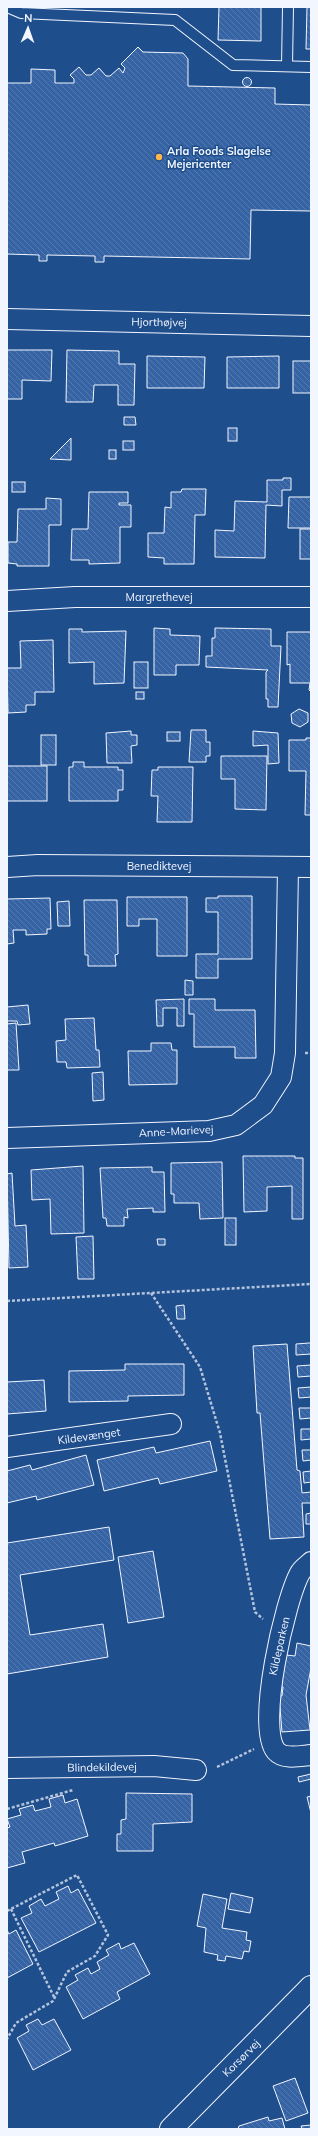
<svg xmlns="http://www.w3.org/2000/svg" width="318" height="2136" font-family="Mulish,sans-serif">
<defs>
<pattern id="building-back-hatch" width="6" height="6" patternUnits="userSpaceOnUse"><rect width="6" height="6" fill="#3563a3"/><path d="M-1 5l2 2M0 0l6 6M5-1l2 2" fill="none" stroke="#537ab1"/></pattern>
</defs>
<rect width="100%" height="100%" fill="#1f4e8c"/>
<!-- building -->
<g fill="url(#building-back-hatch)" stroke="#f2f6ff">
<path d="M219,7h42v34l-43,-1z"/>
<path d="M307,7h4v42h-5z"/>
<path d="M138,47l5,5 40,1 5,6v27l87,2v16l36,1v106l-60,-1 -1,49 -146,-3v6h-9v-6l-48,-1v6h-8v-6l-32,-1v-171h24v-14l24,1v13h19v-4l-4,-4 9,-8 7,8h5l8,-7 7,8h4l9,-8 4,5 2,-5 -4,-4z"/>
<circle cx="247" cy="82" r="4.5"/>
<path d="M7,350h45l-1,31 -29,-1v19h-15z"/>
<path d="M67,350l52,1v13h16l-1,41h-16v-20h-24l-1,17h-27z"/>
<path d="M147,356l58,1 -1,31h-57z"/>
<path d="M279,356v32h-52v-31z"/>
<rect x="293" y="361" width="18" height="32"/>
<path d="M124,417h11l1,8h-12z"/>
<rect x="228" y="428" width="9" height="13"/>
<path d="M71,438v22l-21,-1z"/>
<rect x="123" y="441" width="11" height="9"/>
<rect x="109" y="450" width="7" height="9"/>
<path d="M283,478h8v12h-9v16l-16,-1 -1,53 -50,-1v-27l19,1 1,-30 32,1v-22h16z"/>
<rect x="12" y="482" width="13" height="10"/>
<path d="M182,489h24l-1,26h-10l-1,49h-30v-6l-16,-1v-24h16l1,-26 6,1v-16h10z"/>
<path d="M89,492h39v11h-9v2h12v22h-11v36l-31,1v-4h-18l1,-31h16z"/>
<path d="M289,497h22v31h-23z"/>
<path d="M46,498l15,1v26h-12v41h-32v-2l-9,-1v-21h9l1,-33h28z"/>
<rect x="300" y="529" width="11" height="30"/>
<path d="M154,628l16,1v6l30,1 -1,29h-23v10h-22z"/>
<path d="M215,628l56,1v17h10l-3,61h-10v-8h-2v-27l2,-2 -62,-3v-11h6v-18h3z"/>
<path d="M69,629h13v3l44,-1 -2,52 -30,1v-22l-25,1z"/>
<path d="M287,632h24v60l-2,-2 1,-7h-20v-19l-3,1z"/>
<path d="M53,640l1,52h-19v13h-9v7l-18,1 -1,-45h14l-1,-27z"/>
<rect x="134" y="662" width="14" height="26"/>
<rect x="136" y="692" width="8" height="7"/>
<path d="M299,709l9,4v9l-8,5 -8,-4 -1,-9z"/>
<path d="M191,730h15v12h4v14h-4v6h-17z"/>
<path d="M131,731v4h6v10l-6,1 1,17h-25l-1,-30z"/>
<path d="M253,731l25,2 1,30 -11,1v-19l-15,1z"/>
<rect x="167" y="732" width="13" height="9"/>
<rect x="41" y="735" width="15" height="30"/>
<path d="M306,738h5v77h-6l1,-44h-17v-31h17z"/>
<path d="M221,756h46l-1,54 -31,-1v-30h-14z"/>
<path d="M73,762h11v5h34v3h5v20h-5v11h-49v-34h4z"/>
<rect x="7" y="766" width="40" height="35"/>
<path d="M158,767h35l-1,55h-35l1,-26h-7l1,-26h6z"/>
<path d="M218,896h34v63h-34v19h-22v-24h22v-42h-12v-14h12z"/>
<path d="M127,897h60v59h-30v-37h-18v7h-12z"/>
<path d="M50,898l1,31h-4v5l-21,1v-5h-13l1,13 -7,1v-45z"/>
<path d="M84,900h33l1,54 -3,1 1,11h-28v-11h-3z"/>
<path d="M69,901l1,25h-12l-1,-24z"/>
<path d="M185,980l8,1v14h-8z"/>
<path d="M184,999v27h-7v-18h-14v18h-6l-1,-26z"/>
<path d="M189,999h26v11h40l1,48h-21v-11h-41v-33h-5z"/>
<path d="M28,1005l2,19 -12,1 -1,-4h-10v-14z"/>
<path d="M94,1018l2,32h3l1,17 -33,1 -1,-6h-9l-1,-21 10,-1 -1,-21z"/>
<path d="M16,1023l3,47h-12v-46z"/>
<path d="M151,1043h20l1,7h5v34l-48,1 -1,-34h23z"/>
<path d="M103,1072l1,28 -11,1 -1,-28z"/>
<path d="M243,1156h52v2h8v61h-11v-33l-25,1v24l-23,1z"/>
<path d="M222,1162l1,56 -23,1 -1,-16h-25v-9h-3v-31z"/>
<path d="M83,1166l1,67 -33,1 -1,-35 -18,1 -1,-30z"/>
<path d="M152,1167v5h12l1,40h-12v-4l-26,1 1,9 -4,-1v9h-17l-1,-8h-3l-3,-50z"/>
<path d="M12,1173l3,53 11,-1 2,42 -19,1 -2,-94z"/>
<rect x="225" y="1218" width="11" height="27"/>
<path d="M93,1236l1,43h-16l-2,-42z"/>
<path d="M157,1239h8v6h-7z"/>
<path d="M184,1305l1,14h-8l-1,-13z"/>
<path d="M309,1343h2v11l-15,1v-11z"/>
<path d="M287,1344l10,126 3,1 2,22 9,-1v11h-9l2,34 -34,2 -10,-126h-3l-4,-67z"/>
<path d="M125,1364h59v31l-56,1v5l-59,1v-31l56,-1z"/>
<path d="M311,1365v11l-13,1 -1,-11z"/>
<path d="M44,1380l2,31 -39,3v-32z"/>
<path d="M311,1387v10l-12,1 -1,-10z"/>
<path d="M299,1408h12v10l-11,1z"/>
<path d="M301,1429h10v10l-10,1z"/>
<path d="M210,1441l7,30 -57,13 -2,-6 -54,13 -7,-31 57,-13 2,6z"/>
<path d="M302,1450h9v10l-8,1z"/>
<path d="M86,1455l8,30 -57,15 -1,-4 -29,7v-32l23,-6 2,5z"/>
<path d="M311,1471v11l-7,1 -1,-11z"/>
<path d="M311,1513v11h-5v-10z"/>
<path d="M109,1527l5,33 -94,15 10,60 73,-11 5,33 -101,17v-131z"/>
<path d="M153,1551l11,66 -36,6 -10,-66z"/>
<path d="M297,1643l14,3v22l-5,27 4,35 -28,2 -3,-36h3l1,-9 -2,-1 5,-31 9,1z"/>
<path d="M311,1774v5l-12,3 -1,-5z"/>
<path d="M126,1793l66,1v28l-39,2v27h-36v-17h4v-14l5,-1z"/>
<path d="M63,1795l2,8 12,-4 11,37 -33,10 -1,-3 -32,9 3,11 -18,5v-40l3,-1 -3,-8 14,-4 -2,-6 14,-4 2,6 16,-4 -2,-8z"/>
<path d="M311,1796v17l-4,-16z"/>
<path d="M68,1886l3,7 7,-4 18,34 -57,29 -18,-34 11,-5 -3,-7 12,-7 4,7 14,-7 -3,-7z"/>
<path d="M231,1893l22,5 -3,15 -22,-4z"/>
<path d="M203,1894l24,5 -5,29 25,4 -1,8 5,1 -2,11 -5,-1 -2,8 -16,-3 -1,5 -8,-1 1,-5 -14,-3 2,-24 -9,-2z"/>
<path d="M7,1930l2,4 7,-4 17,34 -26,14z"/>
<path d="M119,1943l2,6 13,-6 16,31 -33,18 3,7 -37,20 -17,-32 12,-7 -3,-5 13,-7 3,6 9,-5 -3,-7 12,-7 -3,-5z"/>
<path d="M38,2019l4,6 12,-6 17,31 -38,20 -16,-32 12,-7 -3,-6z"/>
<path d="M295,2078l13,35 -22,8 -13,-35z"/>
<path d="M268,2117l1,4 13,-3 3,11h-47l1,-3z"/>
<path d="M311,2125v4h-9l-1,-3z"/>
</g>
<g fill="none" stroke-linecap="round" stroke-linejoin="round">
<defs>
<g id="service">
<path d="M7,7l14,6 154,7 58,45 78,2"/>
<path d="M287,66l1,-59"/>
</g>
<g id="minor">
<path d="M7,319l304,7"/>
<path d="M7,601l68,-4h236"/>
<path d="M7,867l31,-2 273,2"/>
<path d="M7,1138l202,-7 27,-6 27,-20 18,-28 4,-24 3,-186"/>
<path d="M7,1447l164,-23"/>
<path d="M311,1562c-3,3 -9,7 -11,11 -15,27 -44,153 -24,178 8,9 24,5 35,4"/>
<path d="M7,1768l147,-2 42,4"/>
</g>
<path id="tertiary" d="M171,2129l140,-142"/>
</defs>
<!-- service casing -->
<use href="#service" stroke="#f2f6ff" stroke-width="12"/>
<!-- minor casing -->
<use href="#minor" stroke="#f2f6ff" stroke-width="22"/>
<!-- tertiary casing -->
<use href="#tertiary" stroke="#f2f6ff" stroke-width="24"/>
<!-- path -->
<g stroke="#b3c4dc" stroke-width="2.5" stroke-dasharray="3 2" stroke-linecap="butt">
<path d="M305,1053h6"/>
<path d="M151,1293l49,74 20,66 35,179 8,7"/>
<path d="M7,1301l304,-17"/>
<path d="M217,1767l37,-18"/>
<path d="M7,1809l66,-19"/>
<path d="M11,1909l43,88"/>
<path d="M7,1911l70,-36 31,60 -13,21 -28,16 -14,29 -37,22 -9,16"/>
</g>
<!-- service -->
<use href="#service" stroke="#1f4e8c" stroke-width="10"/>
<!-- minor -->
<use href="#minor" stroke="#1f4e8c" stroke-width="20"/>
<!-- tertiary -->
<use href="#tertiary" stroke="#1f4e8c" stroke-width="22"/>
</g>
<!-- markers -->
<circle fill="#ffb74d" stroke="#1f4e8c" stroke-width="1.5" cx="159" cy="157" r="4"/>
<g text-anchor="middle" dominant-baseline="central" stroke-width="3" stroke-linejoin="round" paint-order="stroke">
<!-- poi labels -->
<g font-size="11" font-weight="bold" fill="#f2f6ff" stroke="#1f4e8c" text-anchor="start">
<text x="167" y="151">Arla Foods Slagelse<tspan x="167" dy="13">Mejericenter</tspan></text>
</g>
<!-- street labels -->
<g font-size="11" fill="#f2f6ff" stroke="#1f4e8c">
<text transform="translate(159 322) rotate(1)">Hjorthøjvej</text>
<text x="159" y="597">Margrethevej</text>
<text x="159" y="866">Benediktevej</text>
<text transform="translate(176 1131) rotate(-3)">Anne-Marievej</text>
<text transform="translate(89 1436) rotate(-8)">Kildevænget</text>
<text transform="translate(279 1646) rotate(-77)">Kildeparken</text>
<text transform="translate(102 1767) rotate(-1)">Blindekildevej</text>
<text transform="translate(241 2058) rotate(-45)">Korsørvej</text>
</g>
</g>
<!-- border -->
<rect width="318" height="2136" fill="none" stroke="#f2f6ff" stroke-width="16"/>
<!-- north arrow -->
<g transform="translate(28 28) rotate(2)" stroke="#1f4e8c" stroke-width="3" paint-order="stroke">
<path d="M0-3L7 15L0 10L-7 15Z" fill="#f2f6ff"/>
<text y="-6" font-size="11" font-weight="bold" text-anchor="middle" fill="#f2f6ff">N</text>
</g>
</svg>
